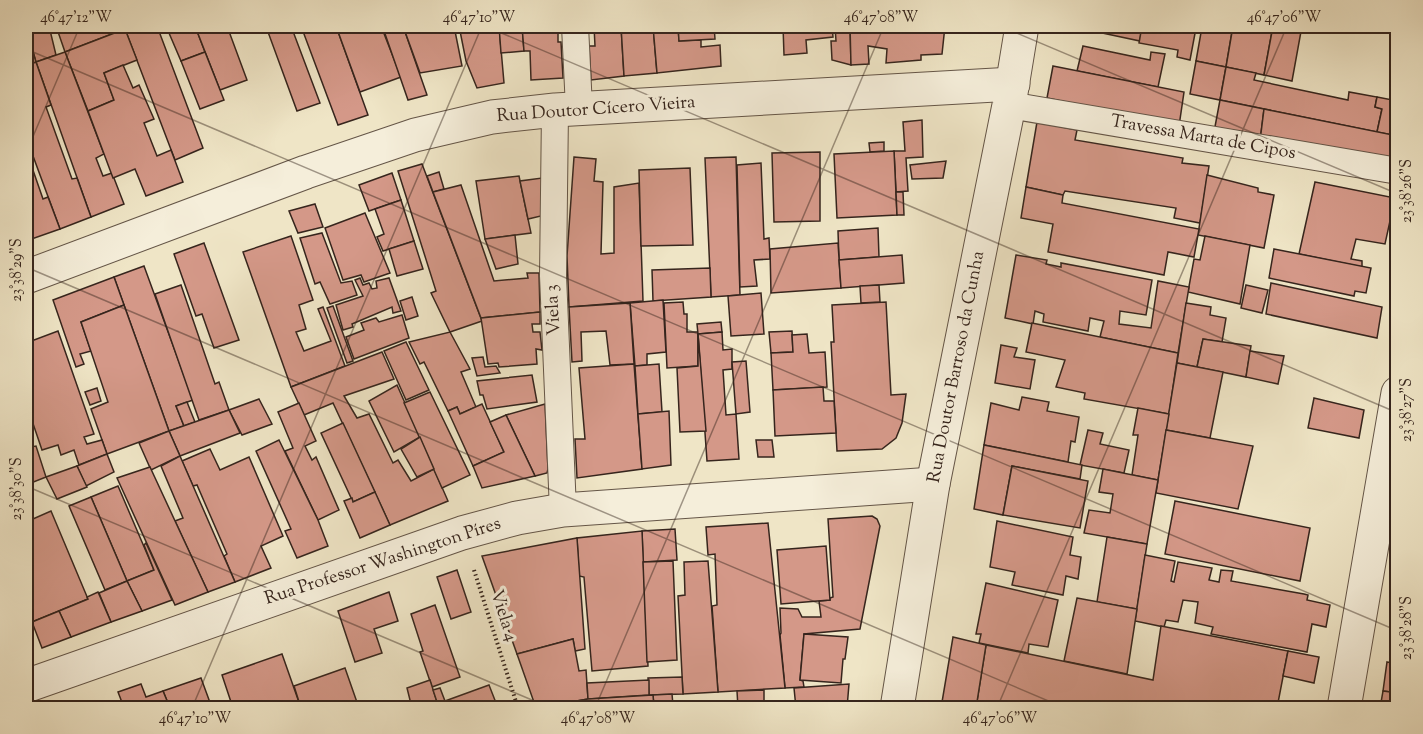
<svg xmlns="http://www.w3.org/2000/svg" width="1423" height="734" font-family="'Sorts Mill Goudy',serif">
<rect width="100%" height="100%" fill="#efe5c6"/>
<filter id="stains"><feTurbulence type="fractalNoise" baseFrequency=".00333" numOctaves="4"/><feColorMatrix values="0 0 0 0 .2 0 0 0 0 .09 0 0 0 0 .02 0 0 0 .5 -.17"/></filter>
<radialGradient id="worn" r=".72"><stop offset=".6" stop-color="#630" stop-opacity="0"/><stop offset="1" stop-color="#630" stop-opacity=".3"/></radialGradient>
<!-- building -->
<g fill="#d49888" stroke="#36251d" stroke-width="1.5">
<path d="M26,26h23l7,29 -20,7z"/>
<path d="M56,26h68l1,3 -60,23z"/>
<path d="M135,26h22l46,122 -28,12 -50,-131z"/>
<path d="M166,26h29l10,26 -24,9z"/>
<path d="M195,26h32l20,54 -27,10z"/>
<path d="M266,26h18l-16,6z"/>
<path d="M284,26h7l29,77 -23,8 -29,-79z"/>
<path d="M301,26h30l1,2 4,-2 32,89 -30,10z"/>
<path d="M336,26h45l20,51 -41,15z"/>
<path d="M390,26h13l24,69 -19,5 -25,-72z"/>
<path d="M403,26h51l8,40 -42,7z"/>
<path d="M459,26h40l5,57 -27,5 -11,-27z"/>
<path d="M499,26h23l2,25 -23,2z"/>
<path d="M522,26h36v16h3l2,36 -32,2 -1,-29h-6z"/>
<path d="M594,26h27l3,50 -33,4 -2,-34h6z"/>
<path d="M621,26h32l4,47 -33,3z"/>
<path d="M653,26h25l1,15 22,-1v7l19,-2 1,21 -64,7z"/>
<path d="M678,26h36l1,13 -36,2z"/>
<path d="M759,26h24v2l-24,1z"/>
<path d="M783,26h49l1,11 -27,3 1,13 -23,2z"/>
<path d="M835,26h15l1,39 -19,-5 -1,-19h5z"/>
<path d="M850,26h95l-3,28 -21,1v5l-35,3 1,-14 -19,-3 1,18 -18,1z"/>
<path d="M1090,26h52l-2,15 -52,-11z"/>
<path d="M1142,26h41l13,2 -6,32 -13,-3 1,-7 -39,-7z"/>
<path d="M1183,26h50l-7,41 -30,-6 6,-34 -6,-1v2z"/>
<path d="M1233,26h40l-9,49 -38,-8z"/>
<path d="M1273,26h29l-10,55 -28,-6z"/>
<path d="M1362,26h36v7z"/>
<path d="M26,29l10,33 -10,4z"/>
<path d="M125,29l12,31 -33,13 10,27 -26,11 -23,-59z"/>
<path d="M1083,46l67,14 1,-8 14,2 -7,33 -81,-16z"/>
<path d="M65,52l39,102 -8,4 7,18 9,-3 12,31 -33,13 -55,-155z"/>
<path d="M205,52l19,48 -24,9 -19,-48z"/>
<path d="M1196,61l30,6 -6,33 -30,-6z"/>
<path d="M36,62l15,43 -5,2 26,72 5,-1 14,39 -31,12 -34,-92v-71z"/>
<path d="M123,65l10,23 6,-3 15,34 -10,4 13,33 14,-6 12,32 -37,14 -11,-27 -22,9 -25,-67 26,-11 -10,-27z"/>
<path d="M1053,66l131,26 -5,34 -132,-28z"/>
<path d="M1226,67l30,6 -2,7 94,20 1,-8 28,5 -2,10 7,2 -5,23 -157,-32z"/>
<path d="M1377,97l21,4v35l-21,-4 5,-23 -7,-2z"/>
<path d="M1220,100l44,9 -4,32 -46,-9z"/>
<path d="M1264,109l134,27v29l-82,-20 -47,-9 -1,6 -8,-1z"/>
<path d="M922,120l1,37 -17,1 2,33 -12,1 -2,-41h11l-2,-29z"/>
<path d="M1037,122l40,8 -2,10 108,18 -1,5 27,3 -9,57 -26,-5 2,-10 -111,-17 -2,4 -37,-8z"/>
<path d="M884,142v9l-14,1 -1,-9z"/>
<path d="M26,150l17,49 5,-2 12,32 -34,12z"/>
<path d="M894,151l3,64 -60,3 -3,-64z"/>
<path d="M820,152v69l-46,1 -2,-69z"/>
<path d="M574,157l22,2 -2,22 9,1 -2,72 13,-1v-66l25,-4 4,118 -74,6 -2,-51z"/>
<path d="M736,157l4,138 -29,2 -6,-139z"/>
<path d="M946,161l-3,17 -31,1 -2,-14z"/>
<path d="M761,163l3,76 5,-1 1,21 -16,1 3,26 -17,1 -3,-122z"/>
<path d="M422,164l60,157 -32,11 -19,-39 5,-2 -38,-120z"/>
<path d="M690,168l3,77 -52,1 -2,-76z"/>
<path d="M439,172l5,17 -11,3 -6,-16z"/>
<path d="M392,173l9,27 -32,11 -10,-26z"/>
<path d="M1207,175l51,13v4l16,3 -10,53 -66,-13z"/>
<path d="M519,176l12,57 -46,6 -9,-58z"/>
<path d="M542,178l-1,38 -13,3 -8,-38z"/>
<path d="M1315,182l80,16 -10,46 -29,-5 -5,20 11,2v6l-63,-13z"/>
<path d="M461,185l33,96 34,-3 -1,-5h12l1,39 -59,6 -48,-126z"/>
<path d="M1026,187l37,8 -1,8 137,26 -5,28 -26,-5 -4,23 -116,-23 5,-28 -32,-6z"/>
<path d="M896,192h7l1,23h-7z"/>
<path d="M401,200l13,41 -31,10 -6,-14 7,-3 -9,-25z"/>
<path d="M315,204l8,23 -25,6 -9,-22z"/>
<path d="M365,213l25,60 -26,9 -3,-7 -18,5 -18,-52z"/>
<path d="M878,228l1,29 -40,3 -1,-29z"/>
<path d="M322,233l19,50 11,-2 5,14 -27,9 -10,-22 -5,2 -15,-46z"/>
<path d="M515,235l3,29 -22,5 -11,-30z"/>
<path d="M291,236l22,64 -14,5 7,24 -10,3 8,19 27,-10 -13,-32 5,-2 22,59 -54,21 -48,-135z"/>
<path d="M1205,236l45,9 -10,59 -52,-12 6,-33 6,1z"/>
<path d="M414,241l9,28 -26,7 -8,-27z"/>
<path d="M204,243l35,97 -25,8 -12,-34 -6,2 -22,-62z"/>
<path d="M838,243l3,45 -70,5 -1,-44z"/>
<path d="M1274,249l97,19 -5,25 -11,-2 -1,5 -85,-18z"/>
<path d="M902,255l2,28 -63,5 -2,-28z"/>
<path d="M1016,255l31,5 -1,4 15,3v-4l91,17 -6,35 -26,-4 -1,13 32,4 7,-47 31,6 -11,66 -78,-16 4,-16 -14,-3 -2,13 -45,-9 1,-8 -9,-3 -2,13 -28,-6z"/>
<path d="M144,266l49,134 -17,6 8,20 -15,5 -55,-154z"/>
<path d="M710,268l1,29 -58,4 -1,-31z"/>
<path d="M114,277l10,28 -43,17 10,29 -11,3 4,10 -8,3 -23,-67z"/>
<path d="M360,278l3,7 6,-2 3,6 5,-1 -1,-7 13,-3 12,33 -8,2 -1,-6 -40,17 1,3 -10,3 -7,-25 27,-9 -8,-16z"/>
<path d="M1271,283l111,24 -5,31 -111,-24z"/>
<path d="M181,285l34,99 4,-2 10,28 -30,10 -44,-126z"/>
<path d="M879,285l1,17 -19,1 -1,-17z"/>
<path d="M1246,285l22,5 -6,23 -21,-5z"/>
<path d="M761,293l3,41 -33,2 -3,-40z"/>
<path d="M412,297l6,19 -12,4 -6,-19z"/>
<path d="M663,300l3,52 -19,2v11l-12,1 -5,-63z"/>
<path d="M683,302l1,12h3v18h11v34l-31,2 -3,-65z"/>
<path d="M886,302l5,93 15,-1 -4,29 -6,15 -14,11 -45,2 -6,-109h3l-2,-37z"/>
<path d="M630,303l4,61 -24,1 -4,-34 -25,1 1,29 -10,1 -3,-55z"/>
<path d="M1186,303l25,4 -1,8 16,3 -4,24 -19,-3 -6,28 -20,-4z"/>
<path d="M124,305l45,126 -62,23 -16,-45 17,-7 -27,-80z"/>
<path d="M333,306l20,55 -6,2 -20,-55z"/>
<path d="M540,312v12h-8l1,8h7l2,18 -6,-1 1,15 -38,3 -1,-4 -10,1 -7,-46z"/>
<path d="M402,315l7,23 -55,21 -8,-22 18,-7 -3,-7 15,-5 3,4z"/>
<path d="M721,322l1,10 -24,2 -1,-10z"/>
<path d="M1032,323l146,30 -9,61 -85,-15 1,-6 -29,-6 9,-27 -39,-8z"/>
<path d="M58,331l36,103 -10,3 3,7 15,-4 5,14 -28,11 -5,-15 -13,5 -3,-10 -16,5 -16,-47v-60z"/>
<path d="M792,331l1,21 -22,1 -2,-21z"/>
<path d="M450,332l20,37 -9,3 15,35 -16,7 -3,-7 -9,4 -24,-49 -4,2 -11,-22z"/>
<path d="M722,332l1,18 9,-1v20l-9,1 3,45 10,-1 3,45 -32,2 -9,-127z"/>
<path d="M698,334l8,97 -26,1 -3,-64 21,-2z"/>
<path d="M807,334l2,19 16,-1 2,35 -54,3 -2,-37 22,-1 -1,-17z"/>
<path d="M1203,339l48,7 -5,31 -49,-10z"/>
<path d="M406,342l23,48 -23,10 -22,-49z"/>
<path d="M1001,345l16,3 -3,9 21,3 -5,29 -35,-6z"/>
<path d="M1250,351l34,5 -6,28 -32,-7z"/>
<path d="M382,352l12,27 -50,17 13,22 12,-4 24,49 5,-3 13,21 23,-12 14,32 -58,24 -57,-122 -29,12 -13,-28z"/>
<path d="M483,357l2,10 11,-1 4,7 -23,3 -5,-18z"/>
<path d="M746,361l4,51 -14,2 -4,-52z"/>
<path d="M1177,363l46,9 -13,66 -44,-8z"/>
<path d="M634,364l8,105 -65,9 -2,-39h10l-6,-71z"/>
<path d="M659,364l3,48 -24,2 -3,-48z"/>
<path d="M532,375l5,27 -50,7 -4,-14h-3l-3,-14z"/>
<path d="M397,385l23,52 -26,15 -25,-51z"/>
<path d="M823,387l1,14h10l2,32 -61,3 -2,-46z"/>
<path d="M97,388l4,13 -11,4 -5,-13z"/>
<path d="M430,392l40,83 -28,13 -38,-85z"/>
<path d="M1022,397l27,5 -2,9 32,6 -4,25 -4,-1 -3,21 -84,-17 7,-42 28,7z"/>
<path d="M1314,398l50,12 -5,28 -51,-10z"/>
<path d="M259,399l13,25 -30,11 -13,-25z"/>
<path d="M187,402l8,20 -11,4 -8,-20z"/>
<path d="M299,403l17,38 -11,5 7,14 4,-3 23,53 -21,10 -33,-69 8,-3 -15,-36z"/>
<path d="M482,404l22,48 -31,14 -25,-55 9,-4 3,7z"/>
<path d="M545,404l3,65 -1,4 -12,3 -29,-61z"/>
<path d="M1138,408l31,6 -11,66 -26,-5 6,-40h-5z"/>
<path d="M229,410l11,23 -60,23 -11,-25z"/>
<path d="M669,411l2,54 -29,4 -4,-55z"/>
<path d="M506,415l29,61 -53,12 -9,-22 31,-14 -14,-30z"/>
<path d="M343,423l32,69 -22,10 -32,-69z"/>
<path d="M1088,430l15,3 -3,11 29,6 -5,23 -44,-8z"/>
<path d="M1166,430l87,16 -15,63 -82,-16z"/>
<path d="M26,431l5,16 5,-1 10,31 -20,8z"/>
<path d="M169,431l11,25 -29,14 -12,-27z"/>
<path d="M420,437l14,32 -17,8 -16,-28z"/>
<path d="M279,440l39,80 10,26 -31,12 -12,-27 6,-2 -35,-78z"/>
<path d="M756,440h16l2,17h-16z"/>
<path d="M984,445l98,20 -2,14 -68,-13 -9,49 -29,-6z"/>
<path d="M210,449l10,21 29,-13 34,79 -22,10 10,22 -36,14 -11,-26 3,-2 -30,-69 -4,1 -11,-25z"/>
<path d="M107,454l7,18 -28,14 -9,-20z"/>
<path d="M180,456l55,126 -27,10 -33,-71 8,-3 -22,-52z"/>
<path d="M77,466l10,21 -30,12 -11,-22z"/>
<path d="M1012,466l76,15 -8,47 -77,-13z"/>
<path d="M150,467l58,125 -33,13 -58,-127z"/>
<path d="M1103,469l55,11 -11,64 -63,-11 5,-23 21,3 3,-19 -14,-2z"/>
<path d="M118,486l36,84 -27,11 -36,-84z"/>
<path d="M375,492l15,33 -30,13 -16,-37 8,-3 1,4z"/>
<path d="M91,497l36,84 -22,9 -36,-84z"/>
<path d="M1175,501l135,27 -10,53 -135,-27z"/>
<path d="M51,511l37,88 -56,23 -6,-16v-84z"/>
<path d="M872,516l5,3 3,7 -20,103 -56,5 -4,46 3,1 1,6 -19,1 -5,-53 1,-2 -1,-25 18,1 4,8h19l-2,-16 11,-1v-2l3,-1 -5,-78z"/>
<path d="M997,521l76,16 -3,18 11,2 -3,22 -12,-3 -3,19 -51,-10 3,-13 -25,-5z"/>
<path d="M768,523l17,165 -67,4 -6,-86 5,-1 -2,-51 -7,1 -2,-28z"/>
<path d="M675,529l2,31 -34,2 -1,-31z"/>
<path d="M642,531l6,135 -56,5 -8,-94 -5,-1 -2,-38z"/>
<path d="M1107,537l40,7 -10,65 -40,-7z"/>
<path d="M577,538l8,111 -10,2 -2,-12 -56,15 -35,-98z"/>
<path d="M146,543l26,57 -30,11 -15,-30 27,-11 -10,-25z"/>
<path d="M826,546l4,54 -49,4 -4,-54z"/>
<path d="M1145,555l30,6 -4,20 3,1 4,-20 34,6 -3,12 10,2 2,-12 12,1 -2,10 73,13 4,1 -1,5 23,5 -4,22 -14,-3 -5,28 -96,-18 2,-7 -18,-4 3,-21 -15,-2 -5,22 -12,-2 -2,7 -29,-6z"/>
<path d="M673,561l4,99 -30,2 -4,-100z"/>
<path d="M708,561l10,131 -35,2 -5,-98 7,-1 -1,-33z"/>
<path d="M457,570l14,42 -20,7 -14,-42z"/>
<path d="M127,581l15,30 -31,11 -12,-29z"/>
<path d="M986,583l72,17 -10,47 -19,-3 -1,9 -49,-10 2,-9h-5z"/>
<path d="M98,592l13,30 -40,15 -12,-26 29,-12 -1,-2z"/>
<path d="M389,592l9,29 -24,8 8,24 -27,9 -17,-51z"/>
<path d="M1398,596v36l-6,-1z"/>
<path d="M1077,598l60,11 -10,65 -63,-13z"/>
<path d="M435,605l25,72 -28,10 -12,-35 3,-1 -12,-37z"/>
<path d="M26,606l7,18 -7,3z"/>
<path d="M59,611l12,26 -29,11 -10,-26z"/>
<path d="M1161,626l127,25 -11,57h-301l10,-63 167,35z"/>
<path d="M804,634l44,3 -3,22h-2l-2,24 -41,-3z"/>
<path d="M953,637l33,8 -10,63h-35z"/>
<path d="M573,639l6,32 7,-1 2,29 -52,9 -19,-54z"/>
<path d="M1288,651l31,6 -5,26 -31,-7z"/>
<path d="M282,654l19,54h-68l-11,-33z"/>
<path d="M1387,662l11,2v29l-15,-2z"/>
<path d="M345,668l14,40h-58l-7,-22z"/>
<path d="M682,677l1,17 -34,1 -1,-17z"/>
<path d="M201,678l11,30h-42l-7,-17z"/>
<path d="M430,680l9,28h-43l15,-4 -4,-16z"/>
<path d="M649,680v15l-61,4 -1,-16z"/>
<path d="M141,684l5,13 17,-6 7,17h-58l11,-3 -5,-13z"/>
<path d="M849,684l-2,24h-51l-2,-20z"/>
<path d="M489,685l9,23h-59l-6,-18 7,-2 5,13z"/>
<path d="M764,690v18h-26l-1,-17z"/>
<path d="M1383,691l15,2v15h-18z"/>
<path d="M672,694l1,11h-19l-1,-10z"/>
<path d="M653,695l1,13h-77l-1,-7 12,-2z"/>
</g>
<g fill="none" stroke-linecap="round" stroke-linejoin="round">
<defs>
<g id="service">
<path d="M575,26l4,82"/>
<path d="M1009,105l389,66"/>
<path d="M555,110l-2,166 10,234"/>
</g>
<g id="minor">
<path d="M26,277l280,-105 109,-37 77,-18 63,-7 458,-26"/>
<path d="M26,686l436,-153 55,-15 46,-8 370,-26"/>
<path d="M897,708l36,-224 76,-379 13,-79"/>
<path d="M1344,708l54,-315"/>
</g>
</defs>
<!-- service casing -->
<use href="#service" stroke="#645547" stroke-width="28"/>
<!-- minor casing -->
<use href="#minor" stroke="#645547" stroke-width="35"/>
<!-- path -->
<path stroke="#36251d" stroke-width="4" stroke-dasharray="1.5 3" stroke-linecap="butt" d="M474,570l44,138"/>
<!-- service -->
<use href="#service" stroke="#f5eeda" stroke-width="26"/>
<!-- minor -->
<use href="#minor" stroke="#f5eeda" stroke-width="33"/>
</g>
<!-- ticks -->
<path fill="none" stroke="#36251d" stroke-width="1.5" stroke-opacity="0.45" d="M485,26l913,387M1000,26l398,168M26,49l1372,582M26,153l54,-127M26,267l1039,441M26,486l525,222M26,704l10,4M192,708l290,-682M595,708l289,-682M997,708l290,-682"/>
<g text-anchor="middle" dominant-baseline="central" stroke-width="6" stroke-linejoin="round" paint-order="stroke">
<!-- street labels -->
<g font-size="18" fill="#36251d" stroke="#f5eeda">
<text transform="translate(596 110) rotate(-4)">Rua Doutor Cícero Vieira</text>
<text transform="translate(1203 138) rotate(10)">Travessa Marta de Cipos</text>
<text transform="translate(554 310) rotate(-93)">Viela 3</text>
<text transform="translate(957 367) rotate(-79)">Rua Doutor Barroso da Cunha</text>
<text transform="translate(383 562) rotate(-18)">Rua Professor Washington Píres</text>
<text transform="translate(503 616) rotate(72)">Viela 4</text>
</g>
</g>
<!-- margin -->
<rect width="1423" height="734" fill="none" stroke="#efe5c6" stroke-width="66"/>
<rect x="33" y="33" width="1357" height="668" fill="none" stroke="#36251d" stroke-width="2"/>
<g font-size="15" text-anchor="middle" fill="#36251d">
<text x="76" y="22">46°47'12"W</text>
<text x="479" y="22">46°47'10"W</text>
<text x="881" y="22">46°47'08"W</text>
<text x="1284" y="22">46°47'06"W</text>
<text transform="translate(1406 191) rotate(-90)" y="5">23°38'26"S</text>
<text transform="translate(16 270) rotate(-90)" y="5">23°38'29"S</text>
<text transform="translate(1406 410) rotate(-90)" y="5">23°38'27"S</text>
<text transform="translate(16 489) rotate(-90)" y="5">23°38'30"S</text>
<text transform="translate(1406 628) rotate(-90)" y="5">23°38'28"S</text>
<text x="195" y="723">46°47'10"W</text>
<text x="598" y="723">46°47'08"W</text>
<text x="1000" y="723">46°47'06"W</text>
</g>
<rect width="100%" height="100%" filter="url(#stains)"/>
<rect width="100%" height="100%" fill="url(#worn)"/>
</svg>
